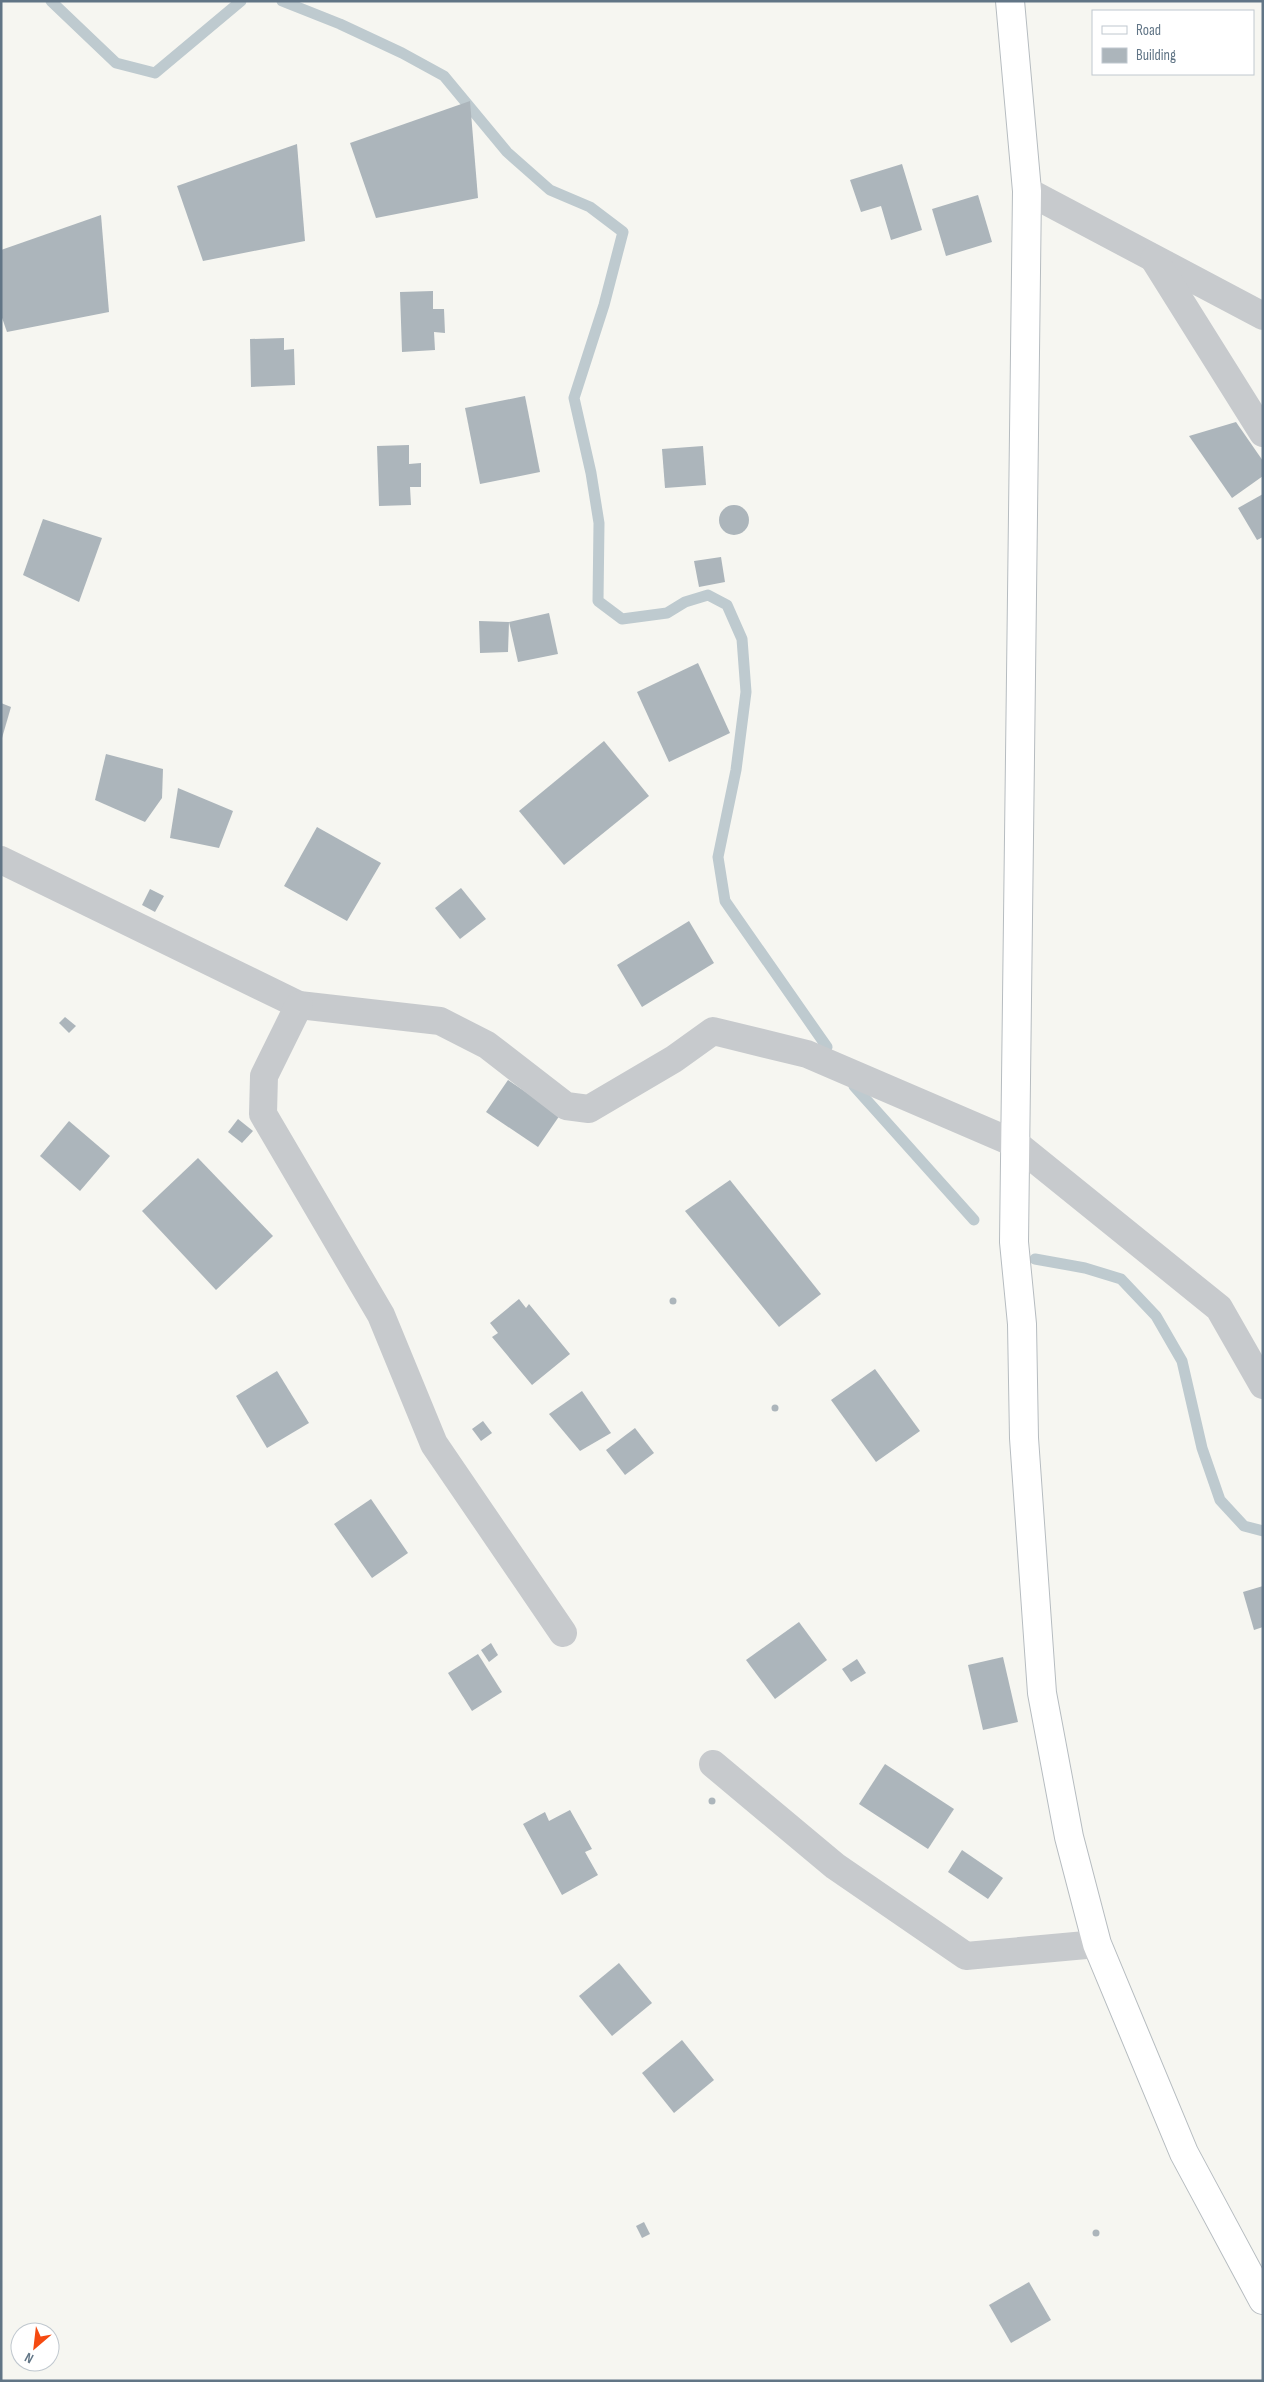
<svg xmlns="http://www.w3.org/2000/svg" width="1264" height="2382" font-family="'Sofia Sans Condensed',sans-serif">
<rect width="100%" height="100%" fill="#f6f6f1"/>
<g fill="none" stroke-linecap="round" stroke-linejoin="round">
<!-- stream -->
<g stroke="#becacf" stroke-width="11">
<path d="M51,1l65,62 39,10 86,-72"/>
<path d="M282,1l58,23 62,29 42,23 63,76 43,38 40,17 33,25 -19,73 -30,93 17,75 8,50 -1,78 24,18 45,-6 18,-11 23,-7 19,10 15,34 4,53 -10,78 -18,87 7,44 102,146"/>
<path d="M854,1086l120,134"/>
<path d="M1035,1259l50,9 36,11 35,37 26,45 20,87 18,52 24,26 19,5"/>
</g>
</g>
<!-- building -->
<g fill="#acb5bb">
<path d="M470,101l8,97 -102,20 -26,-75z"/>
<path d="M297,144l8,97 -102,20 -26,-75z"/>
<path d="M902,164l20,66 -31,10 -10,-34 -20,6 -11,-32z"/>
<path d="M978,195l14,47 -46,14 -14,-47z"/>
<path d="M101,215l8,97 -102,20 -6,-17v-65z"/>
<path d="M433,291v18h11l1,24 -11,-1 1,18 -33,2 -2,-60z"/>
<path d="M284,338v12l10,-1 1,36 -44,2 -1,-48z"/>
<path d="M525,396l15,76 -60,12 -15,-76z"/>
<path d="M1236,422l27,39v15l-31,22 -43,-62z"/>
<path d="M409,445v19l12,-1v24h-11l1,18 -32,1 -2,-60z"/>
<path d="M703,446l3,39 -41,3 -3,-39z"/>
<path d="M1263,494v43l-6,3 -19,-32z"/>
<circle cx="734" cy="520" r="15"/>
<path d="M43,519l59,19 -23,64 -56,-27z"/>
<path d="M721,557l4,25 -26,5 -5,-26z"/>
<path d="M549,613l9,41 -40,8 -9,-40z"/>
<path d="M479,621l30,1 -1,30 -28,1z"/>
<path d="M698,663l32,70 -61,29 -32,-70z"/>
<path d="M1,703l10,4 -9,31h-1z"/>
<path d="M604,741l45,55 -85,69 -45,-54z"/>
<path d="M106,754l57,15 -1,29 -17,24 -50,-22z"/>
<path d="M178,788l55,23 -14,37 -49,-10z"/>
<path d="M317,827l64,36 -34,58 -63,-35z"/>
<path d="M461,888l25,31 -26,20 -25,-31z"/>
<path d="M150,889l14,7 -9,16 -13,-7z"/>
<path d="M689,921l25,42 -72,44 -25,-42z"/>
<path d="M65,1017l11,9 -7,7 -10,-10z"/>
<path d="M508,1080l52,35 -22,32 -52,-35z"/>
<path d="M238,1119l15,12 -11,12 -14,-11z"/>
<path d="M69,1121l41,35 -30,35 -40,-35z"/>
<path d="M198,1158l75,78 -57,54 -74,-79z"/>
<path d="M730,1180l91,114 -42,33 -94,-116z"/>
<circle cx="673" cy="1301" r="3.5"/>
<path d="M519,1299l7,9 3,-4 41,50 -38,31 -40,-48 6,-4 -8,-10z"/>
<path d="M875,1369l45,62 -44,31 -45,-62z"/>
<path d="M277,1371l32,52 -42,25 -31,-52z"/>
<path d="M582,1391l29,42 -31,18 -31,-37z"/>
<circle cx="775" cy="1408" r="3.5"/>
<path d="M483,1421l9,12 -11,8 -9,-12z"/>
<path d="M635,1428l19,25 -29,22 -19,-25z"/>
<path d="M371,1499l37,54 -36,25 -38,-54z"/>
<path d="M1263,1586v41l-9,3 -11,-38z"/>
<path d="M799,1622l28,38 -52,39 -29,-39z"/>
<path d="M491,1643l7,12 -9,7 -8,-12z"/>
<path d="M478,1654l24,38 -30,19 -24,-38z"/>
<path d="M1003,1657l15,65 -35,8 -15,-65z"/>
<path d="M857,1659l9,14 -15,9 -9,-13z"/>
<path d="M885,1764l69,45 -26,40 -69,-45z"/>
<circle cx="712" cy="1801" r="3.5"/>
<path d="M570,1810l22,39 -7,3 13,23 -36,20 -39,-71 22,-12 4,9z"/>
<path d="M962,1850l41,28 -15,21 -40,-27z"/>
<path d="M619,1963l33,40 -40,33 -33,-40z"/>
<path d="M682,2040l32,40 -40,33 -32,-40z"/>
<path d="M644,2222l6,12 -8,4 -6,-12z"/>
<circle cx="1096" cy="2233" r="3.5"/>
<path d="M1029,2282l22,38 -40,23 -22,-38z"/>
</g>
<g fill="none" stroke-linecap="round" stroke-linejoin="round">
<defs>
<path id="secondary" d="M1010,1l17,190 -13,1051 8,82 2,114 18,255 27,144 28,107 87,209 79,147"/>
</defs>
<!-- secondary casing -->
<use href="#secondary" stroke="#b6bcc0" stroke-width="30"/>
<!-- street -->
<g stroke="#c7cacd" stroke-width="28">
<path d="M1027,191l236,125"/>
<path d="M1154,259l109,174"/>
<path d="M1,860l298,145 141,16 47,24 79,61 23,3 85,-50 39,-28 94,23 209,90 203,164 44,77"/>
<path d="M299,1005l-35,71 -1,38 118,201 53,129 129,189"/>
<path d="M713,1764l122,102 131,90 131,-12"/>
</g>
<!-- secondary -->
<use href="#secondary" stroke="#fff" stroke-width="28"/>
</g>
<!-- border -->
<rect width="1264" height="2382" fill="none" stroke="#617586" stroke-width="5"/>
<!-- legend -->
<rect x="1092" y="10" width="162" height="65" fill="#ffffff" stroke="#c0c8cf"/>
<rect x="1102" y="26" width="25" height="8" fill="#ffffff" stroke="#c0c8cf"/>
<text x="1136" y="35" font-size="15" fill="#617586">Road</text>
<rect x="1102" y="48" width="25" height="15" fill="#acb5bb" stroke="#c0c8cf"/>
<text x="1136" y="60" font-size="15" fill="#617586">Building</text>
<!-- north arrow -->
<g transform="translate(35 2347) rotate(208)"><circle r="24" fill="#ffffff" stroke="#c0c8cf"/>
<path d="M0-4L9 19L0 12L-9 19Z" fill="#f54a11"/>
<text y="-8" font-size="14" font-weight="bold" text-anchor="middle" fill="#617586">N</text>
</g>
</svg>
